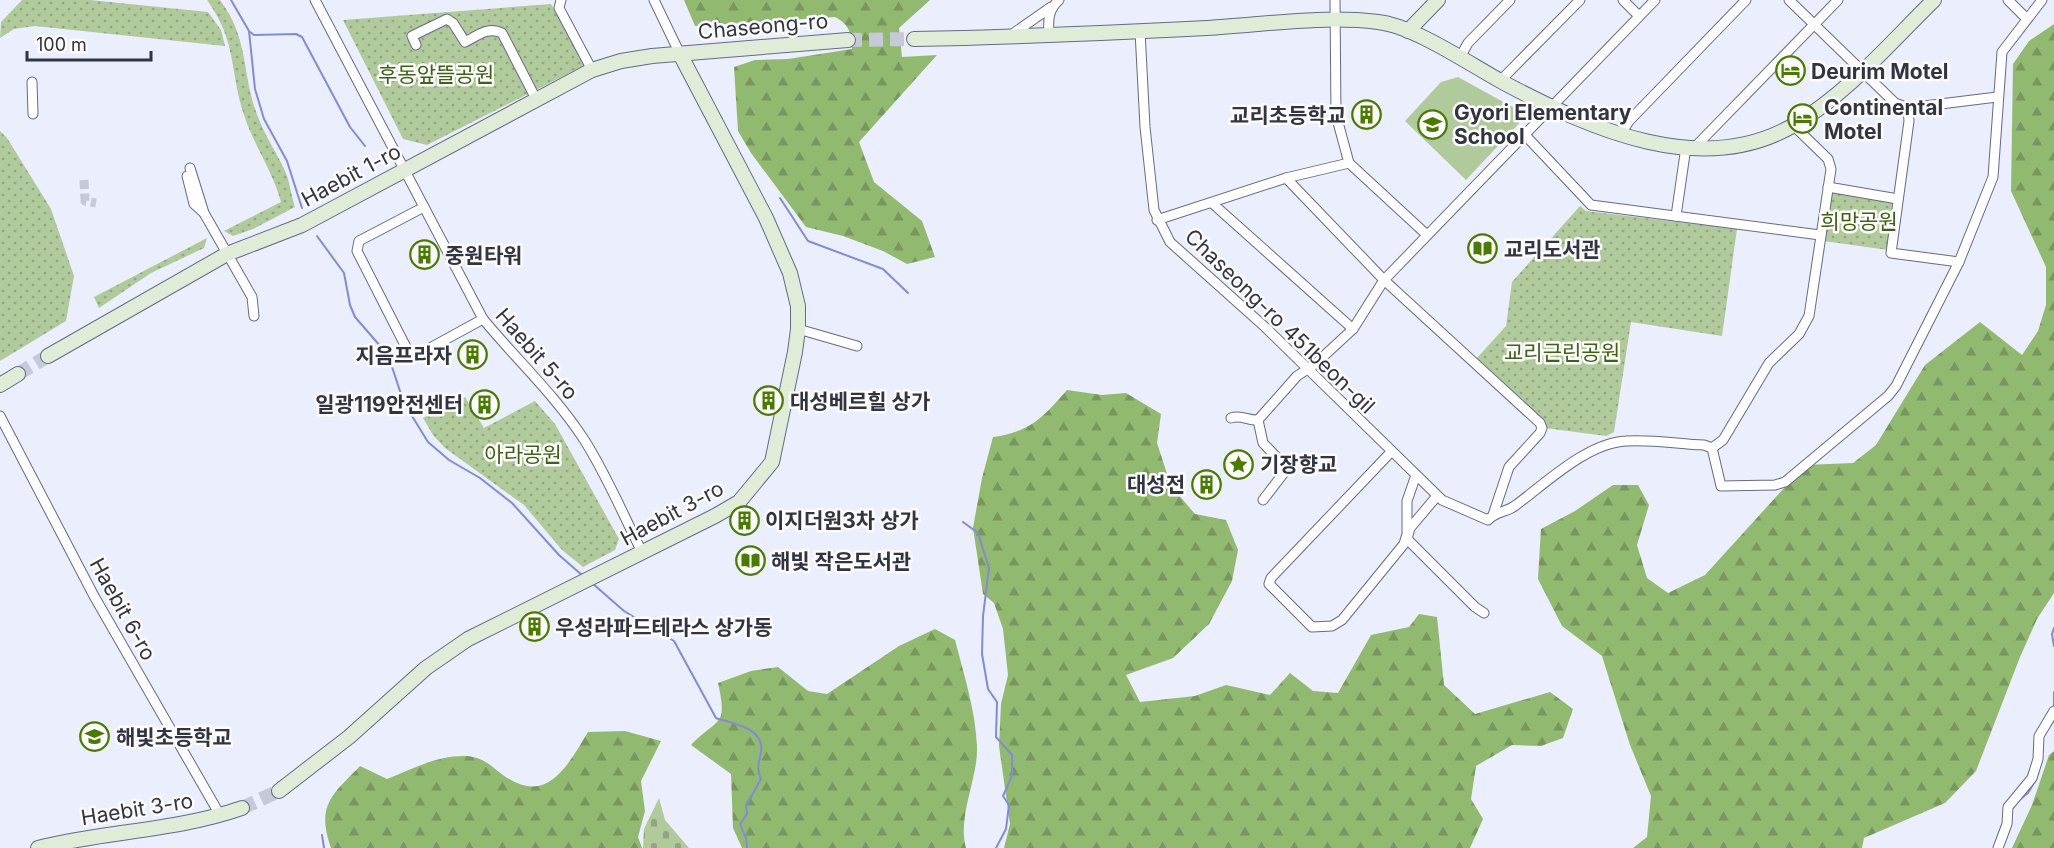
<svg xmlns="http://www.w3.org/2000/svg" width="2054" height="848" font-family="Inter,'Noto Sans KR',sans-serif">
<defs>
<pattern id="grass-dots" width="8" height="8" patternUnits="userSpaceOnUse" patternTransform="scale(1.5)"><rect width="8" height="8" fill="#b0ca9b"/><path d="M2 2h.1M6 6h.1" fill="none" stroke="#90a580" stroke-width="1.8" stroke-linecap="round"/></pattern>
<pattern id="forest-firs" width="22" height="20" patternUnits="userSpaceOnUse" patternTransform="scale(1.5)"><rect width="22" height="20" fill="#92b970"/><path d="M5 1l3.5 6h-7zM16 11l3.5 6h-7z" fill="#78975e"/></pattern>
<pattern id="cemetery-stones" width="16" height="16" patternUnits="userSpaceOnUse" patternTransform="scale(1.5)"><rect width="16" height="16" fill="#b0ca9b"/><path d="M2 7V4a2 2 0 0 1 4 0v3zM10 15v-3a2 2 0 0 1 4 0v3z" fill="#90a580"/></pattern>
</defs>
<rect width="100%" height="100%" fill="#ebeefc"/>
<!-- grass -->
<g fill="url(#grass-dots)">
<path d="M22,0h68l118,12 13,18 4,16 -190,-20 -21,3 -14,9 1,-16z"/>
<path d="M207,0h13c30,40 21,74 38,117 7,19 19,36 27,54 5,11 6,24 10,36l-42,22 -20,7 -9,-5 57,-29c-8,-30 -26,-55 -36,-84 -16,-46 -7,-75 -38,-118z"/>
<path d="M551,4l34,61 -158,80 -24,-6 -60,-119z"/>
<path d="M0,131l7,7 44,71 23,67 -8,45 -66,40z"/>
<path d="M1832,192l60,11 -4,47 -64,-9z"/>
<path d="M1580,206l6,5 151,18 -15,107 -91,-14 -17,110 -8,4 -61,-8 -2,-9 -67,-60 30,-33 6,-44z"/>
<path d="M207,238l-3,10 -53,25 -52,35 -5,-11z"/>
<path d="M465,397l19,31 51,-27 20,23 64,115 -4,11 -32,17 -21,-17 -38,-45 -79,-57 -12,-13 -10,-17z"/>
</g>
<!-- forest -->
<g fill="url(#forest-firs)">
<path d="M684,0h246l-31,28 3,29 35,-2 -78,87 15,40 48,39 13,36 -28,7 -24,-13 -40,-15 -37,-9 -55,-74 -13,-22 -4,-64 21,-7 33,-1 64,-10c-1,-16 -2,-24 -17,-32l-140,9z"/>
<path d="M2054,24v569l-17,26 -17,38 -44,114 -31,32 -81,35 -2,10h-229l14,-11 4,-41 -21,-51 -28,-89 -40,-30 -24,-47 3,-50 34,-18 38,-26h25l11,20 -12,40 10,33 21,15 37,-18 100,-110 48,-2 23,-18 49,-80 55,-43 42,33 16,-24 8,-26v-38l-35,-76 2,-127 16,-23z"/>
<path d="M1067,390l35,5 24,-2 35,21 -4,29 14,43 24,28 31,6 12,30 -6,31 -23,43 -36,34 -47,17 14,27 55,-6 31,-11 44,10 20,-22 23,18 25,2 33,-58 38,-8 10,-13 18,3 7,68 31,29 75,-22 23,17 -10,29 -22,8 -29,-1 -36,21 -5,33 12,20 -13,29h-466l6,-24 -11,-78 2,-42 7,-29 -5,-46 -9,-26 -11,-9 -10,-66 9,-50 11,-41c39,-6 49,-19 74,-47z"/>
<path d="M935,629l20,11c9,35 21,72 22,108 1,30 -20,69 -11,100h-224l-9,-20 -2,-54 -40,-29c27,-28 37,-17 27,-62l33,-12 27,-4 30,24 19,3 72,-48z"/>
<path d="M625,731l36,10 -20,40 4,30 -7,26 4,11h-311c-15,-43 1,-53 29,-82l27,13c25,-10 51,-24 79,-23 15,1 22,7 33,16 46,36 66,-2 89,-40z"/>
<path d="M2054,751v97h-42l20,-43 17,-50z"/>
</g>
<!-- cemetery -->
<path fill="url(#cemetery-stones)" d="M659,798l6,22 24,28h-46l1,-19z"/>
<!-- pitch -->
<path fill="#b0ca9b" d="M1458,77l69,38 -61,65 -61,-59 36,-39z"/>
<g fill="none" stroke-linecap="round" stroke-linejoin="round">
<!-- stream -->
<g stroke="#838bd4" stroke-width="2">
<path d="M231,0l18,31 6,58 9,30 23,42 15,47"/>
<path d="M250,32l4,3 42,-1 6,3 48,90 15,19"/>
<path d="M780,198l28,43 75,28 25,24"/>
<path d="M317,236l27,37 6,32 5,12 33,38 16,48 24,39 21,18 31,18 32,25 47,52 24,21"/>
<path d="M963,522l15,11 11,35 -6,48 -1,38 6,35 9,13 -1,35 16,18v21l-9,20 6,9 -3,24 -10,19"/>
<path d="M592,583l32,28 50,30 42,77c16,6 49,9 45,34 -2,11 -5,16 0,27l-15,27 1,8 -7,10 6,14 1,10"/>
<path d="M2054,628l-2,6 2,12"/>
<path d="M2054,708v-16"/>
<path d="M2018,801l10,-8 7,-12"/>
<path d="M322,835l2,13"/>
</g>
<!-- street-tunnel -->
<path stroke="#c6c9d7" stroke-width="9" stroke-dasharray="9 4.5" stroke-linecap="butt" d="M84,180l1,21 11,2"/>
<!-- secondary-tunnel -->
<g stroke="#c6c9d7" stroke-width="14" stroke-dasharray="14 7" stroke-linecap="butt">
<path d="M848,40l66,-1"/>
<path d="M18,374l30,-18"/>
<path d="M242,808l37,-17"/>
</g>
<defs>
<g id="street">
<path d="M315,0l168,319c33,40 71,75 100,119 23,35 40,77 59,114"/>
<path d="M561,0l-2,8 33,62"/>
<path d="M654,0l26,54"/>
<path d="M1335,0l1,115 13,48 78,72"/>
<path d="M1623,0l16,16"/>
<path d="M1789,0l106,103 13,5 89,-11"/>
<path d="M2008,0l19,19"/>
<path d="M1140,31l5,96 9,83 16,32 95,85 177,173 46,20c8,-9 20,-8 28,-15 30,-22 71,-62 110,-64 25,-2 53,3 78,4l8,3"/>
<path d="M1049,34c-1,-14 -1,-24 10,-34"/>
<path d="M1011,35l40,-28"/>
<path d="M416,45l-4,-9 35,-17 6,4 12,19c12,-6 23,-16 37,-9l34,66"/>
<path d="M1459,59l9,-16 42,-43"/>
<path d="M1500,81l80,-81"/>
<path d="M32,82l1,32"/>
<path d="M1908,108l1,13 -18,132 68,9"/>
<path d="M1525,135l66,70 229,30"/>
<path d="M1620,135l9,-14 117,-121"/>
<path d="M1694,148l144,-148"/>
<path d="M190,168l14,45 48,84 2,19"/>
<path d="M187,176l7,28 10,9"/>
<path d="M1286,178l98,102 156,143 2,5 -2,5 -31,34 -16,48"/>
<path d="M1828,187l70,12"/>
<path d="M1212,203l141,126"/>
<path d="M424,207l-65,34 -2,10 51,100 11,3 64,-35"/>
<path d="M1676,216l10,-69"/>
<path d="M1157,220l129,-42 63,-15"/>
<path d="M798,329l59,17"/>
<path d="M0,416l94,180 126,219"/>
<path d="M1231,418c10,-4 17,3 27,2"/>
<path d="M1258,420l39,-44 17,-11 39,-36 31,-49 271,-280"/>
<path d="M1258,420l5,23 21,22 -1,9 -20,26"/>
<path d="M1712,448l9,38 54,-1 10,-3 103,-86 8,-10 63,-124 34,-85 9,-125 40,-52"/>
<path d="M1712,448l11,-8 46,-77 30,-29 10,-18 22,-147 -3,-10 -35,-34"/>
<path d="M1391,452l-120,126 -2,6 43,43 20,-1 10,-6 62,-76 3,-10v-33l9,-26"/>
<path d="M1437,496l-27,32 -3,11 68,68 9,6"/>
<path d="M1998,848l9,-24 1,-17 24,-29 6,-19 1,-23 15,-25"/>
</g>
<g id="secondary">
<path d="M1408,31l30,-31"/>
<path d="M914,39c98,-2 195,-6 293,-11 55,-3 115,-13 171,-6 37,4 94,44 128,62 85,45 196,95 288,41 54,-32 96,-82 140,-125"/>
<path d="M48,356l179,-102 75,-29 290,-155 29,-9 31,-5 196,-16"/>
<path d="M0,385l18,-11"/>
<path d="M279,791l70,-54 77,-69 42,-29 247,-123 24,-14 33,-40 23,-110 3,-23v-23l-8,-33 -24,-55 -86,-164"/>
<path d="M38,848c68,-17 138,-17 204,-40"/>
</g>
</defs>
<!-- street casing -->
<use href="#street" stroke="#656a87" stroke-width="11"/>
<!-- secondary casing -->
<use href="#secondary" stroke="#656a87" stroke-width="16"/>
<!-- street -->
<use href="#street" stroke="#fff" stroke-width="9"/>
<!-- secondary -->
<use href="#secondary" stroke="#e1ecd8" stroke-width="14"/>
</g>
<!-- icons -->
<defs>
<symbol id="hotel-ring" viewBox="-11 -11 22 22"><circle r="9.5" fill="#fcfcfc" stroke="#4b7a01" stroke-width="1.5"/><path d="M-6-4.5h1.5V1H6V5H4.5V3h-9V5H-6ZM-4 0a1.8 1.8 0 1 1 3.6 0ZM.5 0V-2.5h3Q6-2.5 6 0Z" fill="#4b7a01"/></symbol>
<symbol id="building-ring" viewBox="-11 -11 22 22"><circle r="9.5" fill="#fcfcfc" stroke="#4b7a01" stroke-width="1.5"/><path d="M-4-6H4V6H1V3H-1V6H-4ZM-2.5-4.3h1.7v1.8h-1.7ZM.8-4.3h1.7v1.8H.8ZM-2.5-1h1.7V.8h-1.7ZM.8-1h1.7V.8H.8Z" fill="#4b7a01"/></symbol>
<symbol id="school-ring" viewBox="-11 -11 22 22"><circle r="9.5" fill="#fcfcfc" stroke="#4b7a01" stroke-width="1.5"/><path d="M0-5L7-2L0 1L-7-2ZM-4 1L0 2.5L4 1V4Q0 6-4 4Z" fill="#4b7a01"/></symbol>
<symbol id="library-ring" viewBox="-11 -11 22 22"><circle r="9.5" fill="#fcfcfc" stroke="#4b7a01" stroke-width="1.5"/><path d="M-6-4Q-3-5.5-.7-3.5V5Q-3 3-6 4ZM6-4Q3-5.5 .7-3.5V5Q3 3 6 4Z" fill="#4b7a01"/></symbol>
<symbol id="sight-ring" viewBox="-11 -11 22 22"><circle r="9.5" fill="#fcfcfc" stroke="#4b7a01" stroke-width="1.5"/><path d="M0-6L1.8-2.2L6-1.7L2.9 1.2L3.7 5.4L0 3.3L-3.7 5.4L-2.9 1.2L-6-1.7L-1.8-2.2Z" fill="#4b7a01"/></symbol>
</defs>
<g fill-rule="evenodd">
<use href="#hotel-ring" x="1774" y="54" width="33" height="33"/>
<use href="#building-ring" x="1350" y="98" width="33" height="33"/>
<use href="#hotel-ring" x="1786" y="102" width="33" height="33"/>
<use href="#school-ring" x="1416" y="108" width="33" height="33"/>
<use href="#library-ring" x="1466" y="232" width="33" height="33"/>
<use href="#building-ring" x="408" y="238" width="33" height="33"/>
<use href="#building-ring" x="456" y="338" width="33" height="33"/>
<use href="#building-ring" x="752" y="384" width="33" height="33"/>
<use href="#building-ring" x="468" y="388" width="33" height="33"/>
<use href="#sight-ring" x="1222" y="448" width="33" height="33"/>
<use href="#building-ring" x="1190" y="468" width="33" height="33"/>
<use href="#building-ring" x="728" y="504" width="33" height="33"/>
<use href="#library-ring" x="734" y="544" width="33" height="33"/>
<use href="#building-ring" x="518" y="610" width="33" height="33"/>
<use href="#school-ring" x="78" y="720" width="33" height="33"/>
</g>
<g text-anchor="middle" dominant-baseline="central" stroke-width="5" stroke-linejoin="round" paint-order="stroke">
<!-- street labels -->
<g font-size="21" fill="#323441" stroke="#fcfcfc">
<text transform="translate(763 26) rotate(-5)">Chaseong-ro</text>
<text transform="translate(351 175) rotate(-28)">Haebit 1-ro</text>
<text transform="translate(1280 321) rotate(44)">Chaseong-ro 451beon-gil</text>
<text transform="translate(537 354) rotate(49)">Haebit 5-ro</text>
<text transform="translate(672 513) rotate(-28)">Haebit 3-ro</text>
<text transform="translate(123 609) rotate(61)">Haebit 6-ro</text>
<text transform="translate(137 809) rotate(-9)">Haebit 3-ro</text>
</g>
<!-- poi labels -->
<g font-size="21" font-weight="bold" fill="#323441" stroke="#fcfcfc" text-anchor="start">
<text x="1811" y="71">Deurim Motel</text>
<text x="1824" y="107">Continental<tspan x="1824" dy="24">Motel</tspan></text>
<text x="1454" y="112">Gyori Elementary<tspan x="1454" dy="24">School</tspan></text>
<text x="1346" y="115" text-anchor="end">교리초등학교</text>
<text x="1504" y="249">교리도서관</text>
<text x="445" y="255">중원타워</text>
<text x="452" y="355" text-anchor="end">지음프라자</text>
<text x="790" y="401">대성베르힐 상가</text>
<text x="463" y="404" text-anchor="end">일광119안전센터</text>
<text x="1260" y="464">기장향교</text>
<text x="1185" y="484" text-anchor="end">대성전</text>
<text x="765" y="520">이지더원3차 상가</text>
<text x="771" y="561">해빛 작은도서관</text>
<text x="555" y="627">우성라파드테라스 상가동</text>
<text x="116" y="737">해빛초등학교</text>
</g>
<!-- park labels -->
<g font-size="21" fill="#3e6114" stroke="#fcfcfc">
<text x="436" y="74">후동앞뜰공원</text>
<text x="1859" y="221">희망공원</text>
<text x="1562" y="352">교리근린공원</text>
<text x="523" y="454">아라공원</text>
</g>
</g>
<!-- scale -->
<path d="M27 51v9h124v-9" fill="none" stroke="#323441" stroke-width="3"/>
<text x="36" y="51" font-size="18" fill="#323441" stroke="#fcfcfc" stroke-width="4.5" paint-order="stroke">100 m</text>
</svg>
